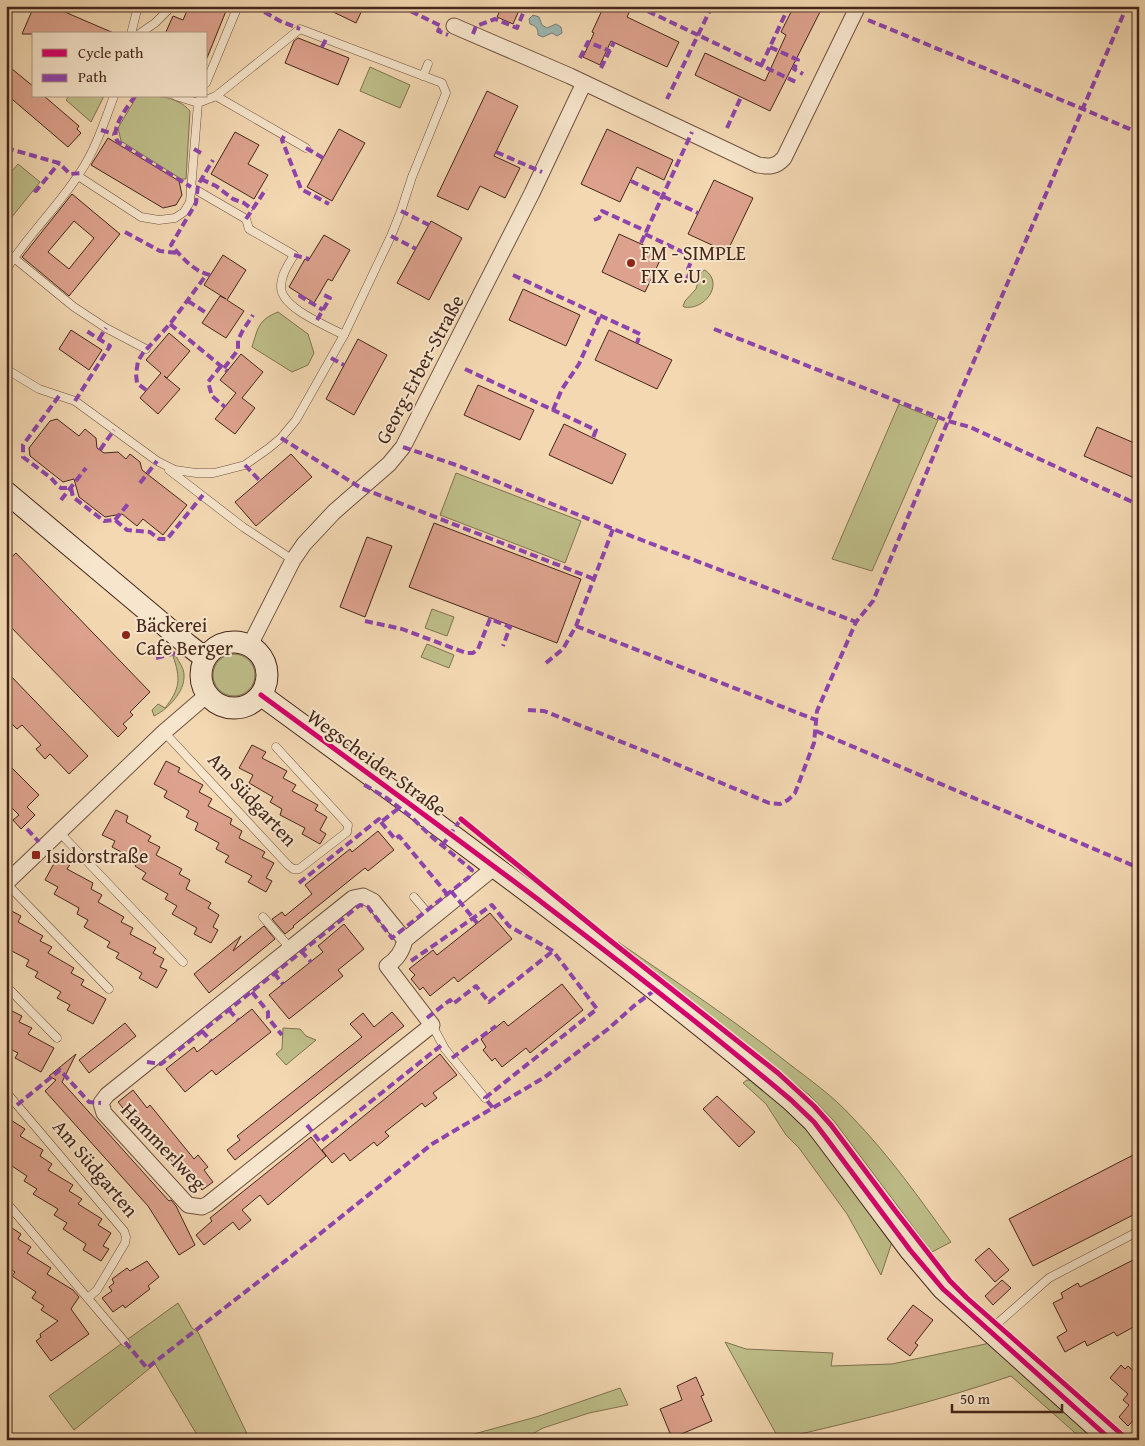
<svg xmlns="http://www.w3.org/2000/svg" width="1145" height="1446" font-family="'Gentium Book Plus',serif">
<rect width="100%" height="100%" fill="#f3d8b2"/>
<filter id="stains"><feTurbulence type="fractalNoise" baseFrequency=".004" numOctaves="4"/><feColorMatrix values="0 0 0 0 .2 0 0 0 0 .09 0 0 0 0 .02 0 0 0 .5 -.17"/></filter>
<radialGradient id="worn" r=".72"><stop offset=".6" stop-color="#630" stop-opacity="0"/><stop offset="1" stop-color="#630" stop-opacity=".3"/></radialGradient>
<!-- green -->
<g fill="#bebe89" stroke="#817252">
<path d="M370,67l40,18 -10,23 -40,-17z"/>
<path d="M69,96h35l-13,26 -25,-22z"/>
<path d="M137,96c20,0 39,-1 53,15l-4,68h-5l-60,-38 -3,-13z"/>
<path d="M18,164l22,18 -33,41 -1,-45z"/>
<path d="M705,270c20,14 -1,41 -21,37l-1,-1 2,-5 11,-12 5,-17z"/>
<path d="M278,312l30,22 6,19 -6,12 -16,7 -40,-25c6,-19 6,-27 26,-35z"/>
<path d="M899,404l39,16 -66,151 -40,-12z"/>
<path d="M456,473l125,48 -16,42 -125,-48z"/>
<path d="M432,609l22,8 -7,19 -22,-8z"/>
<path d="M427,644l27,11 -5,13 -28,-11z"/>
<circle cx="234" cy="675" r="21"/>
<path d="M173,656h3c3,6 8,12 8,19 1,17 -16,34 -30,41l-2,-6 6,-6 7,4c15,-19 16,-29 8,-52z"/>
<path d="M618,942c57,39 116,78 170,121 22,17 45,33 64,54 37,38 68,82 99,125l-19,10 -98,-131 -25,-26z"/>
<path d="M283,1028l17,1 6,7 10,4 -30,25 -10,-11 6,-5z"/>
<path d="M747,1080l9,1 50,47 86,114 -11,33 -34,-61 -48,-66 -13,-13 -20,-31 -23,-21z"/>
<path d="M178,1303l14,25 6,4 52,108h-50l-45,-76 -81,66 -25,-34z"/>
<path d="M725,1342l21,7 87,4 -2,13 61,-2 98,-21 109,97h-16l-72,-64c-76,26 -154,45 -232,63z"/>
<path d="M620,1388l8,17 -39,8 -46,15 -21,12h-70l84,-23z"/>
</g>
<!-- water -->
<path fill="#9db8b4" stroke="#797e76" d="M533,15l6,2 3,8 5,3 9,-4 5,3 1,6 -5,3 -5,-3 -9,4 -5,-2c0,-7 -2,-9 -8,-11l-1,-5z"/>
<!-- building -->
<g fill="#dda28d" stroke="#44261a" fill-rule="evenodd">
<path d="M34,6h17l65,28h-94z"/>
<path d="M189,6h39l-21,52 -1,-24h-41l8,-18 10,4z"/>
<path d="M321,6h43l-8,17z"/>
<path d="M502,6h19l-8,18 -16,-7z"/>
<path d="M604,6h28l-5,11 52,25 -12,25 -56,-26 -11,24 -17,-8 11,-24 -2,-1z"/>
<path d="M794,6h29l-53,105 -75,-36 10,-22 60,28 21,-46 -5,-3z"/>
<path d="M298,38l51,20 -11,27 -53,-22 9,-22z"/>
<path d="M6,64l28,23v9h10l35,30 -2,3 4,4 -13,14 -62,-53z"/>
<path d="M487,91l31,15 -24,50 26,12 -15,30 -25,-12 -12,24 -31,-14z"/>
<path d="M339,129l26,14 -33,58 -25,-14z"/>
<path d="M607,129l66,31 -9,20 -27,-13 -17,35 -39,-18z"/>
<path d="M235,132l24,13 -11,19 20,11 -14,24 -43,-25z"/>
<path d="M108,138l71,43 3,14 -6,10 -13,3 -72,-43z"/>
<path d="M714,180l39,18 -26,54 -39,-18z"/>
<path d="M72,194l48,40 -51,62 -47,-39zM74,221l20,17 -25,31 -21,-17z"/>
<path d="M431,221l31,17 -33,62 -32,-17z"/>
<path d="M619,234l44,20 -18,38 -43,-20z"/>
<path d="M324,235l26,15 -18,31 -4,-2 -14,24 -25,-16 16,-28 3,2z"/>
<path d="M223,255l23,15 -19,30 17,11 -18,27 -24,-15 18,-27 6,3 -22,-14z"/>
<path d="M523,289l57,26 -14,31 -57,-26z"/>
<path d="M71,330l31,20 -13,20 -30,-21z"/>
<path d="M609,330l63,30 -15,29 -62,-29z"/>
<path d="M169,333l21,18 -23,27 -3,-2 16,13 -22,25 -18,-16 21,-25 -15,-13z"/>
<path d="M358,339l29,16 -33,60 -28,-16z"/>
<path d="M241,354l22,18 -21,26 13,10 -20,26 -20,-15 21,-26 -16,-13z"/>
<path d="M478,385l56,25 -14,30 -56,-25z"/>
<path d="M57,419l22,17 6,-7 11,9 1,10 7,5 14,-1 8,7 4,-5 10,8 2,8 45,35 -24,30 -20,-16 -6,7 -15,-12 -17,3 -26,-20 -5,-18 -11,3 -33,-26 -1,-8 21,-27z"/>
<path d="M564,424l62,30 -14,30 -63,-29z"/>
<path d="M1097,427l42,18v35l-55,-24z"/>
<path d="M291,454l21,23 -56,49 -21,-24z"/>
<path d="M434,523l147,56 -24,64 -148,-56z"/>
<path d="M367,537l25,9 -27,71 -25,-10z"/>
<path d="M16,553l134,139 -20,20 3,3 -10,9 4,4 -9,9 -112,-115v-60z"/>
<path d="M6,671l82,85 -19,18 -19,-20 -5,5 -9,-10 5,-4 -19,-20 -5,4 -11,-11z"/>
<path d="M252,745l14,7 -4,6 25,13 -4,7 13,7 -4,6 26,14 -3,5 12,7 -7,13 6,4 -6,10 -18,-10 3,-6 -25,-13 2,-6 -12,-7 3,-5 -24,-14 4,-8 -14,-7z"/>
<path d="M166,761l14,7 -2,4 25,13 -4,7 13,7 -4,7 24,13 -2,5 12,7 -3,7 26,14 -3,5 12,6 -8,15 6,3 -6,11 -18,-10 4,-6 -27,-14 4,-6 -13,-7 3,-6 -24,-13 3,-7 -12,-6 3,-6 -25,-14 3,-6 -13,-7z"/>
<path d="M6,762l33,33 -12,12 8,8 -14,14 -8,-9 6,-5 -13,-13z"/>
<path d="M116,810l12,6 -2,6 25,14 -3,5 12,6 -4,8 26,14 -3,5 11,6 -4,9 25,14 -3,5 11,7 -6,12 5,3 -7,13 -17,-9 3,-6 -25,-14 5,-8 -12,-7 3,-5 -26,-15 4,-6 -11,-7 3,-5 -26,-14 3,-6 -13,-6z"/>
<path d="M378,831l16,19 -26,21 -3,-3 -72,58 1,1 -9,7 -13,-15 10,-7 3,4 27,-22 -7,-9 45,-36 2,3z"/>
<path d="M58,856l13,7 -4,6 26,14 -2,6 11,6 -4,7 26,15 -3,5 12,6 -3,6 26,14 -3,5 11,6 -4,8 7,3 -10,18 -18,-10 3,-5 -26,-15 3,-5 -12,-6 3,-5 -26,-15 4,-7 -11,-6 2,-6 -25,-14 4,-7 -13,-7z"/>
<path d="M6,908l15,8 -3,6 25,14 -3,5 12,6 -4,6 26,15 -3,5 13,7 -3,5 25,14 -13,25 -26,-14 3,-5 -13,-7 4,-6 -26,-15 3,-5 -12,-6 3,-6 -23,-12z"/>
<path d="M490,913l22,26 -54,43 -4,-5 -24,19 -7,-9 -3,3 -9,-11 4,-4 -6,-6 24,-19 4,5z"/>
<path d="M344,924l20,25 -26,21 5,6 -54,43 -20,-24 54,-43 -5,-6z"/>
<path d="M264,926l11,13 -66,54 -15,-19 47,-38 -8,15z"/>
<path d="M562,984l21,26 -53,43 -4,-5 -24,19 -7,-9 -3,3 -9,-11 3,-3 -5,-8 23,-18 4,5z"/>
<path d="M252,1009l19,23 -55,43 -4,-5 -27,22 -19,-23 28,-22 3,5z"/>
<path d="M10,1010l12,6 -3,6 13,6 -4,6 26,14 -13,24 -26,-14 3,-5 -12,-6v-32z"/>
<path d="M392,1012l12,14 -169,134 -8,-10 13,-10 -3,-4 125,-99 -12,-13 13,-11 11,14z"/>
<path d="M125,1023l11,13 -47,37 -10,-13z"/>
<path d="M76,1054l-14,28 107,119 2,-1 5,6 19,39 -16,10 -31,-49 -103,-115 11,-11 -7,-4z"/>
<path d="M440,1054l17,21 -24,18 4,5 -12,9 -3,-4 -37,29 4,4 -12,10 -3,-4 -24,19 -6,-8 -12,10 -10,-13z"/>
<path d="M133,1090l14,18 3,-3 44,54 4,-4 10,12 -4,3 9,12 -11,8 -19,-23 -4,3 -39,-47 -3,2 -19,-23z"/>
<path d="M717,1096l38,36 -16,15 -36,-38z"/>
<path d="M6,1117l19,12 -5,7 23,14 -3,6 12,8 -4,6 25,15 -4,6 13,8 -4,5 24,15 -4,6 13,8 -8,13 6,3 -8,12 -18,-11 3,-6 -23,-15 4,-6 -13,-8 4,-6 -25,-15 4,-5 -13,-8 3,-5 -21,-14z"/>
<path d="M311,1137l15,19 -58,49 -8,-10 -18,15 9,10 -12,10 -6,-8 -29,23 -8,-10 16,-14 -2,-3z"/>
<path d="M1139,1152v60l-106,54 -24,-47z"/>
<path d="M6,1224l15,10 -3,5 13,8 -4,6 24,15 -4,6 26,16 6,7 -8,12 18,25 -38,27 -15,-20 5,-4 -1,-3 18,-13 -17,-11 3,-4 -12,-8 4,-6 -24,-16 3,-4 -9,-6z"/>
<path d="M989,1248l20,22 -14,12 -20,-22z"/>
<path d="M1139,1257v67l-22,12 -3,-4 -27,14 -2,-5 -20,11 -8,-15 10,-6 -14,-28 10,-5 -2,-5 17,-10 2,4z"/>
<path d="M147,1261l12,16 -11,9 2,3 -25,19 -2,-3 -10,7 -11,-14 10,-7 -3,-4 5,-4 -2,-4 15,-11 3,3z"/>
<path d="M1002,1280l9,8 -18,17 -8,-9z"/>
<path d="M913,1305l20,15 -18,23 3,2 -8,11 -23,-17z"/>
<path d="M1121,1365l4,4 3,-3 11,10v38l-11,12 -9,-9 10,-12 -6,-5 5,-6 -18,-16z"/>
<path d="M696,1377l8,18 -3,1 11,25 -40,17 -12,-29 22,-9 -5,-14z"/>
</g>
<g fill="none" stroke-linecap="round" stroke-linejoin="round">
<defs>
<g id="lane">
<path d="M6,14l7,-8"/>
<path d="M131,34l7,-28"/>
<path d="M139,34l16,-11 17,-17"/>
<path d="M423,76l5,-12"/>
<path d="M206,83l32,-77"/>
<path d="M216,96l90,52"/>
<path d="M78,176l63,41 18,3 16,-2 9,-6 6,-10 8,-99 -22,-7"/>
<path d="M191,187l55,32 3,10 45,26c-6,10 -13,20 -13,32 0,21 46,39 63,48"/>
<path d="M14,258l60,49 32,21 40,21"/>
<path d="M6,270c21,-34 51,-62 73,-96 16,-23 25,-51 35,-78"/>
<path d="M6,369l33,20 36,12 82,60 18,9 21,3h18l31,-8 24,-17 12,-10 15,-18 48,-85 47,-99 10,-25 11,-34 34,-84 -4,-10 -142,-54 -84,67 -18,7 3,-7"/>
<path d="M169,470l74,57 50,33"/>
<path d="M164,732l124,133 5,4h6l48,-37 1,-7 -72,-78"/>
<path d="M60,833l123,129"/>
<path d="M6,883l103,106"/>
<path d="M414,897l18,21"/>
<path d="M263,917l27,31"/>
<path d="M6,986l51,52"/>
<path d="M432,1025l13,24 40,49"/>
<path d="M6,1092l118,139 2,6 -1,6 -28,47 -9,8"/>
<path d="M6,1202l119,140"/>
<path d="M990,1330l59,-52 90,-47"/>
</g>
<g id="street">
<path d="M454,26l116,50 188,89c11,2 18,2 26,-7l74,-152"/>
<path d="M250,645l43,-85 11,-16 30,-32 55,-48 14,-17 129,-254 52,-110"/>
<path d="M6,883l158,-151 43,-37"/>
<path d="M405,940l-32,-39 -10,-5 -10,2 -246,197 -6,8 3,10 84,92 14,2 6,-3 224,-179 -45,-59c10,-7 15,-14 18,-26l90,-73"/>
</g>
<g id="secondary">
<path d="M6,492l182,153 17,13"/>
<circle cx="234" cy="675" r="33"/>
<path d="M261,695c179,131 360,262 530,405l23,22 13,17 83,111 33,39 168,151"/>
</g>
</defs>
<!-- lane casing -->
<use href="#lane" stroke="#705240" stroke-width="9"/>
<!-- street casing -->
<use href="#street" stroke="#705240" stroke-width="17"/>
<!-- secondary casing -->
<use href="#secondary" stroke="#44261a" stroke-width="23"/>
<!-- lane -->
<use href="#lane" stroke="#f7e6cd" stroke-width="8"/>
<!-- street -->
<use href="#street" stroke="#f7e6cd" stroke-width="15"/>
<!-- secondary -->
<use href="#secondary" stroke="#f7e6cd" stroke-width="21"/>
<!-- quiet -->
<g stroke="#8e44ad" stroke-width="4" stroke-dasharray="8 4" stroke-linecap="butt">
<path d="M254,6l26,15 20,8"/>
<path d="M370,6l10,5 2,-5"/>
<path d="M400,6l41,20 -3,5 10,4"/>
<path d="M637,6l61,29 -31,64"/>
<path d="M712,6l-14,29 100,48"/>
<path d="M868,20l215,89 56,24"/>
<path d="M473,34l3,-8 19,-7 22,9 9,-22"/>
<path d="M322,47l4,-8"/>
<path d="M770,47l28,13 -4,9 9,5"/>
<path d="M580,58l8,-16 22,9"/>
<path d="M761,66l28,-60"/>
<path d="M601,68l13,-26"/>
<path d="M135,96c-8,12 -26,33 -17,46l73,45"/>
<path d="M727,128l14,-31"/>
<path d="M101,130l13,4"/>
<path d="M284,136l-2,4 19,49 28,15"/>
<path d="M6,148l53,15 11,11 11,-1"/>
<path d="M306,148l17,10"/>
<path d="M194,149l9,5"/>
<path d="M496,152l46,20"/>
<path d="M201,179l15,7 17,13 11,4 9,7"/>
<path d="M631,181l67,32"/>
<path d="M34,190l2,1 23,-28"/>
<path d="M401,211l28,14"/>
<path d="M246,219l20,-30"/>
<path d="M594,220l5,-2 3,-7 44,20"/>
<path d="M125,232l35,19 18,2"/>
<path d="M645,234l48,23 -5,12 2,3 -3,7"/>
<path d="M391,236l25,13"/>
<path d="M641,243l51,-111"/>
<path d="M294,255l15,4"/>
<path d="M210,275c-17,-4 -27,-17 -39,-30l25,-42 2,-18 15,-25"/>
<path d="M513,275l127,59 -3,9"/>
<path d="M301,295l-1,1 23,14"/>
<path d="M188,301l20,13"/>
<path d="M317,320l13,-22 -10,-5"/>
<path d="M170,324l57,47"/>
<path d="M714,329l234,92 22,6 169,78"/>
<path d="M99,339l7,-11"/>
<path d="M331,358l13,7"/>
<path d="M221,366l-13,16 4,14 13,11"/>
<path d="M224,368l14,-18v-10l5,-10 10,-15"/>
<path d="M465,369l131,61 -3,8"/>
<path d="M146,390l-9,-7 -1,-9 2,-13 5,-8 27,-29 37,-50"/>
<path d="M59,396l-36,49v12l28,21 7,8 3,2h10l2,9 31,24 11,-1 12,10 23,2 9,7h8l36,-44"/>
<path d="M75,401l35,-55 -25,-16"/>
<path d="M553,410l9,-21 17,-25 21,-48"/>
<path d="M281,438l80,50 233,91"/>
<path d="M403,447l56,19 154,63 243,93"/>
<path d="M100,450l14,-20"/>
<path d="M245,465l15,16"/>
<path d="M140,483l17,-22"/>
<path d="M61,500l25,-32"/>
<path d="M115,520l13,-16"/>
<path d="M365,621l37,8 64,24h7l5,-4 12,-30 20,8 -7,19"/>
<path d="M576,626l240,94"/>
<path d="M156,658l20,-5"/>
<path d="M546,663l17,-14 13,-23 37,-97"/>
<path d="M528,710l16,1 113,45 112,47 11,1 8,-4 7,-7 19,-50 3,-32 39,-89 17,-21 75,-180 179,-415"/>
<path d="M816,731l323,137"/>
<path d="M381,822l14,17 4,-3 48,58"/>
<path d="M27,829l12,13"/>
<path d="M442,846l19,-27 4,3"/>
<path d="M299,883l80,-64 2,3 18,-14"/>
<path d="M451,891l26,32"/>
<path d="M301,951l10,11"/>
<path d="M411,961l81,-56 17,21 44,25 44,58 -112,89 8,10"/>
<path d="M274,973l9,11"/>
<path d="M252,992l16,20v6l14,17"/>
<path d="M229,1010l9,10"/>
<path d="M427,1018l23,-18 3,4 23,-18 13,16 64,-51"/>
<path d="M202,1031l9,10"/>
<path d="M452,1058l44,-32"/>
<path d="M147,1062l14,2 199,-159 8,2 24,31 77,-61 3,-7 -39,-32 -23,-22 -22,-17 -25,-15"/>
<path d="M17,1105l43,-35 29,32 12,1"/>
<path d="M307,1125l13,17 123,-98"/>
<path d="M125,1342l22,26 164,-127 121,-97 113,-67 63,-48 27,-24 20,-15"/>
</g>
<defs>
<g id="cycleway">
<path d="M261,695c179,131 360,262 530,405l23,22 13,17 83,111 33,39 168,151"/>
<path d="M461,819l146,119 171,135 36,33 17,19 63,84 56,72 17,17 161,142"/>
</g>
</defs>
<!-- cycleway casing -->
<use href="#cycleway" stroke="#f7e6cd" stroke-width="8"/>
<!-- cycleway -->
<use href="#cycleway" stroke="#d6006c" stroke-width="5"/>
</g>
<!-- markers -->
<g fill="#8f2418" stroke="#f7e6cd" stroke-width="2">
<circle cx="631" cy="263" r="5"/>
<circle cx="126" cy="635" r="5"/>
<rect x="31" y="850" width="10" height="10" rx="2.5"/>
</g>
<g text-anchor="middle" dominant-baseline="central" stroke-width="4" stroke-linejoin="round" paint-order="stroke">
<!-- poi labels -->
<g font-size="20" fill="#44261a" stroke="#f7e6cd" text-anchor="start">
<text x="641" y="252">FM - SIMPLE<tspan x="641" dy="23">FIX e.U.</tspan></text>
<text x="136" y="624">Bäckerei<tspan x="136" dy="23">Cafe Berger</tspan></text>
<text x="46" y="855">Isidorstraße</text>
</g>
<!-- street labels -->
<g font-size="20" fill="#44261a" stroke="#f7e6cd">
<text transform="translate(419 369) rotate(-62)">Georg-Erber-Straße</text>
<text transform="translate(377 762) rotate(36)">Wegscheider Straße</text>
<text transform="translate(253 799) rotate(47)">Am Südgarten</text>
<text transform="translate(164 1146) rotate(46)">Hammerlweg</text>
<text transform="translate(96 1168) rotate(50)">Am Südgarten</text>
</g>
</g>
<!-- margin -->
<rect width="1145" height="1446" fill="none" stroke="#f3d8b2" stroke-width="25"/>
<rect x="8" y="8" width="1130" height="1431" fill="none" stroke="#44261a" stroke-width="2.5"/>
<rect x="12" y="12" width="1120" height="1421" fill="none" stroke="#44261a"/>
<!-- legend -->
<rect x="32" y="32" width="175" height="65" fill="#f7e6cd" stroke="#af9985"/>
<rect x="42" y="49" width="25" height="8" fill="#d6006c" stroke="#af9985"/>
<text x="78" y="58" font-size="15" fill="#44261a">Cycle path</text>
<rect x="42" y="74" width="25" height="8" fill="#8e44ad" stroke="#af9985"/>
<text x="78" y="82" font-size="15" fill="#44261a">Path</text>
<!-- scale -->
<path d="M952 1404v8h110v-8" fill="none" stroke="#44261a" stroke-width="2.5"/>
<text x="960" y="1404" font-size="15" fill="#44261a" stroke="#f7e6cd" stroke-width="4" paint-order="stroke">50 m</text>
<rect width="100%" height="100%" filter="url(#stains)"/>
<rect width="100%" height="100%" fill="url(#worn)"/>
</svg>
